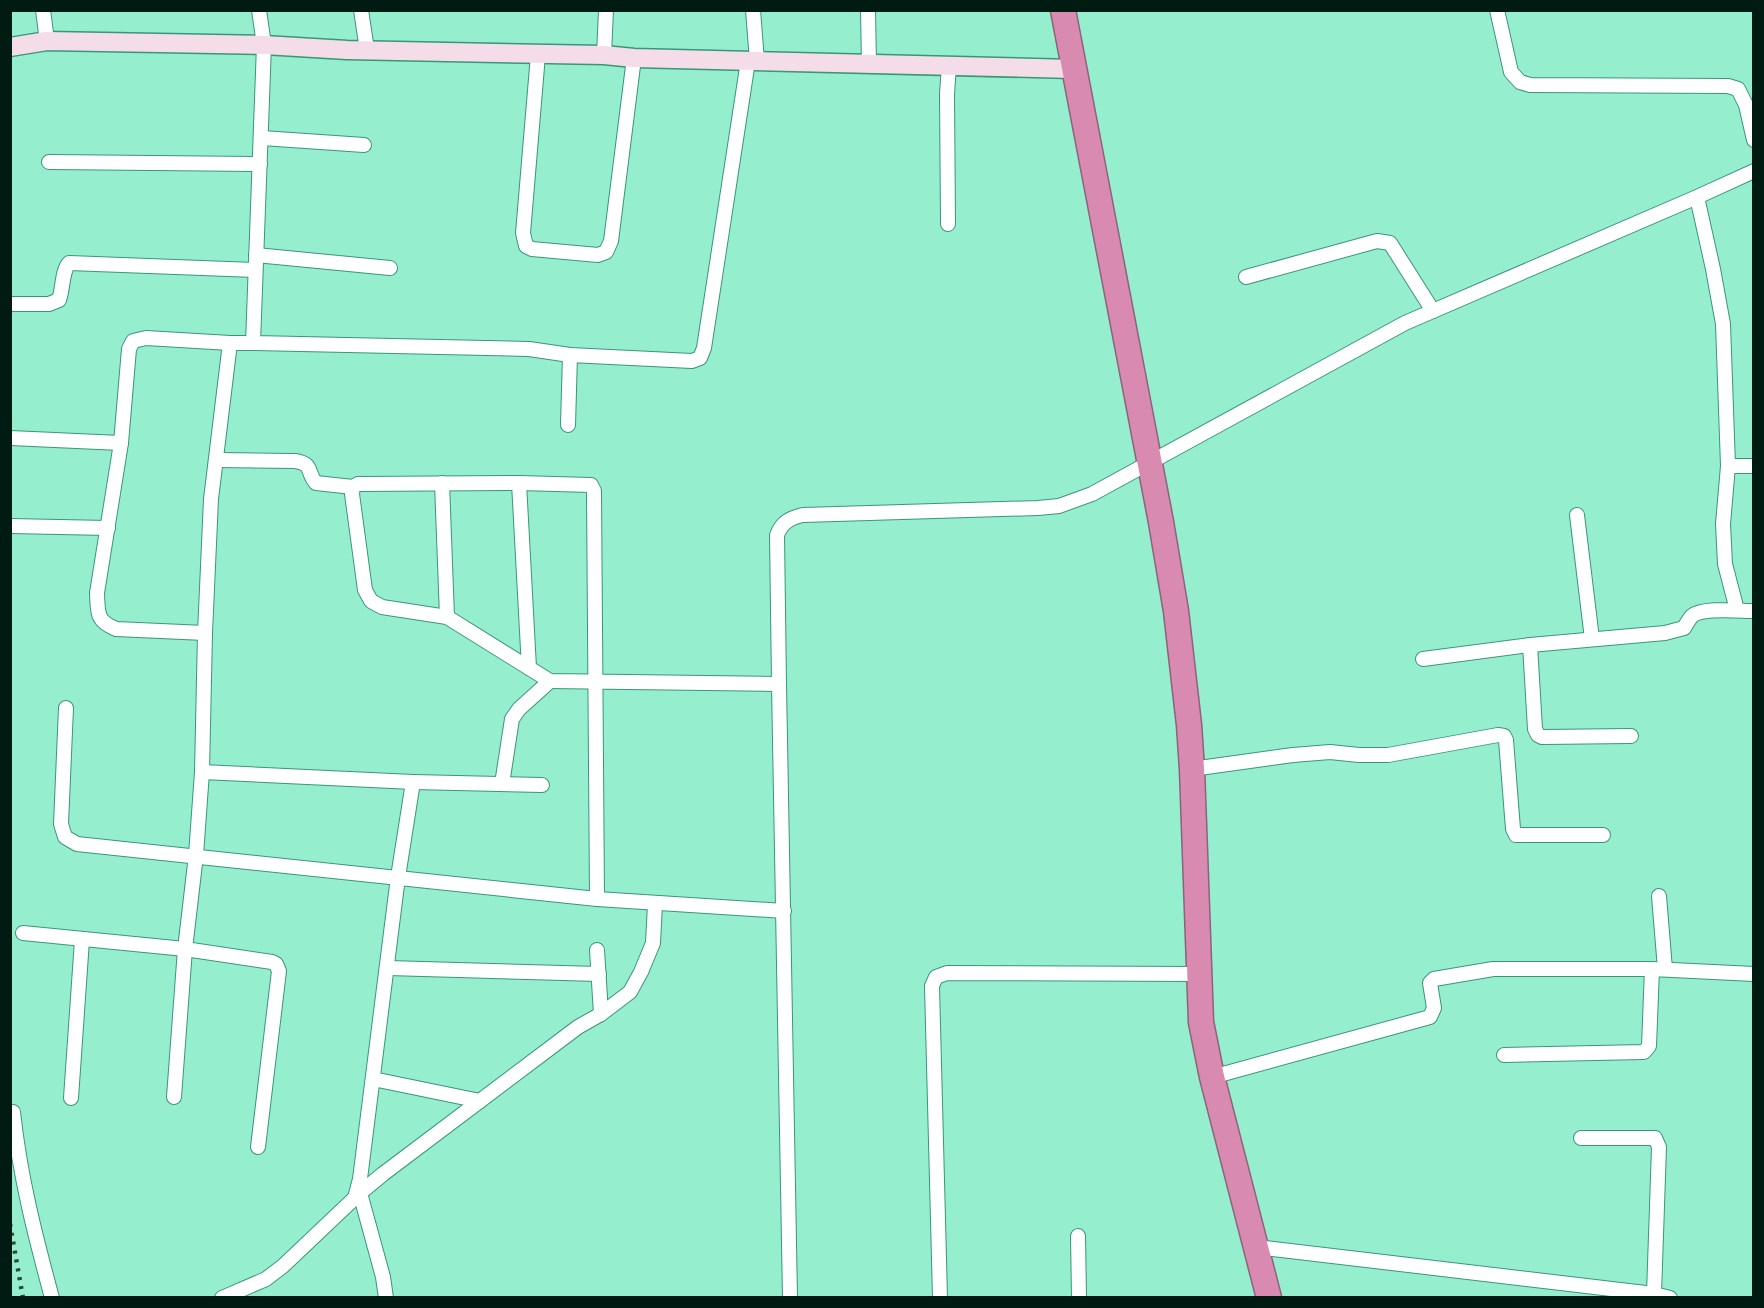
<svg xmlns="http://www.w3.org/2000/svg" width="1764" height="1308" font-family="Inter,sans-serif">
<rect width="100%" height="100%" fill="#95efce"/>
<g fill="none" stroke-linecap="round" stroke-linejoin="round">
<defs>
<g id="street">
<path d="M43,10l4,31"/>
<path d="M259,10l5,35 -11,298 276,6 41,6 122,6 8,-3 4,-10 44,-287"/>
<path d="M361,10l6,40"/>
<path d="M753,10l4,51"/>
<path d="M868,10l1,54"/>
<path d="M1497,10l14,62 9,10 10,3 198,1 10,3 8,16 8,35"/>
<path d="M538,55l-15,178 3,13 6,3 66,6 8,-3 5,-11 23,-183"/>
<path d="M604,55l2,-45"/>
<path d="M262,138l102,7"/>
<path d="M49,162l211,2"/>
<path d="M1697,197l16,72 10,55 5,142h26"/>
<path d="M948,224l-1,-130 2,-28"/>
<path d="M256,255l134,13"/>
<path d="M1246,277l131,-36 13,2 43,68"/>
<path d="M10,304h39l10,-4c4,-11 3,-29 10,-37l186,7"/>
<path d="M568,425l2,-70"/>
<path d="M10,438l111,5"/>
<path d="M216,460l79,1c19,3 11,11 21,22l37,4"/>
<path d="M1728,466l-5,58 2,40 12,46"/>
<path d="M442,483l5,134"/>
<path d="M519,483l10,185"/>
<path d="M1577,515l15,124"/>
<path d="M10,526l98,2"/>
<path d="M205,633l-89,-4c-20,-8 -18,-16 -19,-36l24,-150 8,-94 4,-8 13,-3 84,5"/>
<path d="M1423,659l107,-14"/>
<path d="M779,684l-229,-3 -103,-64 -65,-10 -11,-6 -6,-11 -13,-96 1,-7 5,-3 161,-1 72,2 3,6 3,408 187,12"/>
<path d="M66,708l-5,116 4,13 12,7 520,55"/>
<path d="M1631,736l-89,1 -4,-2 -3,-6 -5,-84 135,-12 19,-5c2,-3 5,-9 8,-12 10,-9 48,-5 62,-5"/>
<path d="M1192,769l101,-14 37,-3 29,3h29l110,-20 6,1 2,4 7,89 3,6h87"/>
<path d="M202,772l211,10 -15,95 -38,302 -5,19"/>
<path d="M413,782l129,3"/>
<path d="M502,784l10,-65 7,-10 31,-28"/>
<path d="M1659,896l6,73"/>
<path d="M23,933l162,16 87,13 4,2 3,7 -21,176"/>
<path d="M597,950l4,64"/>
<path d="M388,968l211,6"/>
<path d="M1504,1055l140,-3 5,-6 3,-77 102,5"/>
<path d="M1212,1077l218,-60 4,-9 -4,-25 4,-4 59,-10h159"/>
<path d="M373,1079l107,22"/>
<path d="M174,1097l11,-148 11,-94 6,-83 3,-139 6,-134 19,-156h23"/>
<path d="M71,1098l11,-158"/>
<path d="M13,1112c7,65 22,123 39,186"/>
<path d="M1581,1138h74l4,9 -5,147"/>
<path d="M360,1193l23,84 3,21"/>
<path d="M1078,1236l1,62"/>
<path d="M1256,1247l398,47 16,4"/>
<path d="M222,1298l44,-19 17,-13 77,-73 23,-19 195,-147 23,-13 29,-22 11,-20 12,-29 2,-39"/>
<path d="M790,1298l-11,-614 -2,-149c5,-13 13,-17 26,-20l235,-7 21,-2 33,-12 313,-171 292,-126 57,-26"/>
<path d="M940,1298l-8,-312 4,-9 11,-4 251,1"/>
</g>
<path id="secondary" d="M10,47l37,-6 217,4 83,5 257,5 30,3 439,11"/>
<path id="highway" d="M1063,10l98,512 15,89 13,114 3,44 9,253 11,55 57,221"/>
</defs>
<!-- street casing -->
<use href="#street" stroke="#3a9679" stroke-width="16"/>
<!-- secondary casing -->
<use href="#secondary" stroke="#3a9679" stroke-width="21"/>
<!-- highway casing -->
<use href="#highway" stroke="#8d6379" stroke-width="27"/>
<!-- street -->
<use href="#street" stroke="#fff" stroke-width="14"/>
<!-- secondary -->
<use href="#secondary" stroke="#f4dce8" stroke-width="18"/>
<!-- highway -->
<use href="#highway" stroke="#d98ab1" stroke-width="24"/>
<!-- rail -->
<path stroke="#234c3e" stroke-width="4.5" stroke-dasharray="3 6" stroke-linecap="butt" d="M10,1224l13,74"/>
</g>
<!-- border -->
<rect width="1764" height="1308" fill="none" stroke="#001b12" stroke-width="24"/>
</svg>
